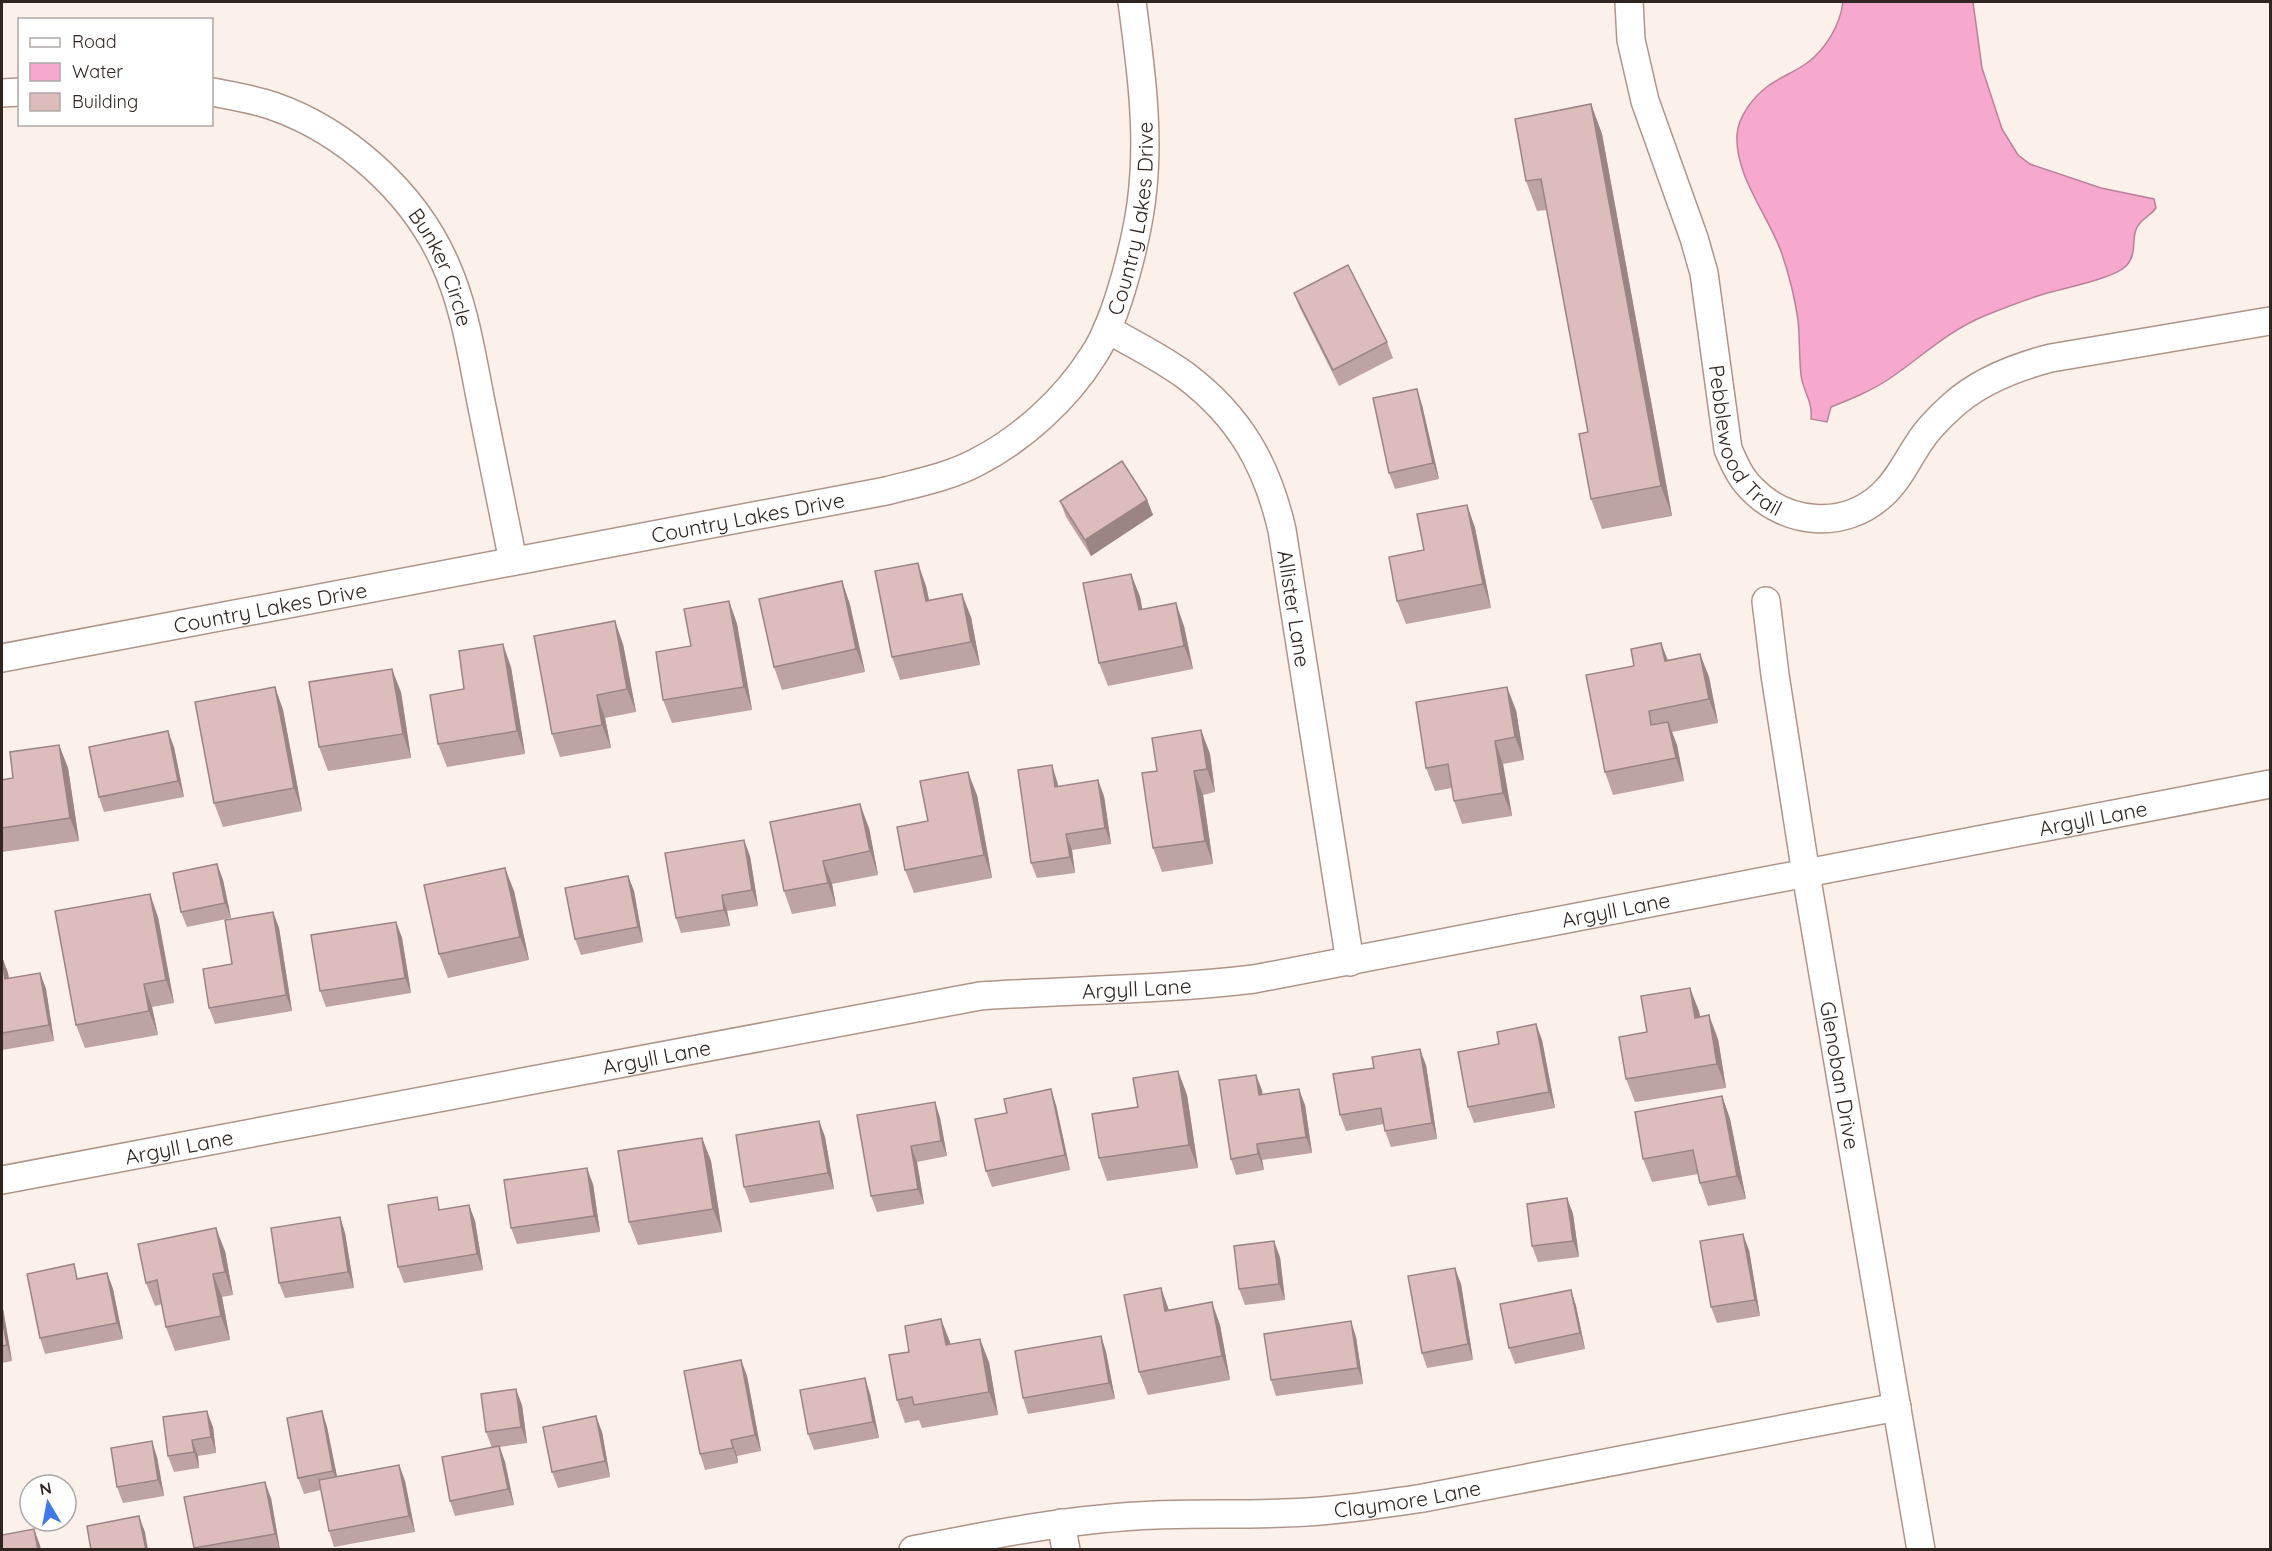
<svg xmlns="http://www.w3.org/2000/svg" width="2272" height="1551" font-family="Quicksand,sans-serif">
<rect width="100%" height="100%" fill="#fbf0ea"/>
<!-- water -->
<path fill="#f7a8cd" stroke="#bb8199" stroke-width="1.5" d="M1843,2h130l9,66 20,61 16,26 12,9 71,24 53,11 2,9c-5,7 -11,9 -16,15 -11,12 -1,30 -14,43 -13,13 -62,22 -82,28 -20,6 -40,14 -60,22 -36,15 -64,42 -95,63 -18,12 -38,20 -58,28l-4,15 -16,-3c2,-18 -8,-27 -10,-44 -2,-18 -1,-36 -3,-55 -3,-21 -9,-45 -16,-66 -13,-38 -47,-77 -45,-119 1,-18 16,-38 31,-49 12,-9 27,-14 39,-23 19,-14 33,-38 36,-61z"/>
<g fill="none" stroke-linecap="round" stroke-linejoin="round">
<defs>
<g id="minor">
<path id="s1" d="M1629,2l2,38 14,61 49,137 10,35 24,176c6,14 12,28 23,39 35,37 93,42 131,7 21,-19 30,-47 48,-67 7,-8 15,-16 23,-23 28,-25 63,-38 98,-47l219,-37"/>
<path id="s2" d="M212,92c21,4 41,7 61,14 72,25 140,86 171,155 20,43 27,90 36,136 11,55 22,109 33,164"/>
<path d="M2,93l18,-1"/>
<path id="s3" d="M1107,329c26,15 55,29 79,47 54,41 81,89 96,154l68,432"/>
<path id="s4" d="M1766,601l9,74 31,199 115,676"/>
<path id="s5" d="M2,658l884,-167c31,-8 63,-14 91,-29 45,-23 89,-63 116,-106 25,-37 46,-124 50,-169 6,-61 -3,-125 -11,-185"/>
<path id="s6" d="M2,1180l978,-184c91,-6 183,-6 274,-17l1016,-195"/>
<path d="M1061,1523l5,27"/>
<path id="s7" d="M913,1550c81,-16 161,-32 243,-35 42,-2 85,0 127,-2 47,-1 93,-8 140,-15l474,-91"/>
</g>
</defs>
<!-- minor casing -->
<use href="#minor" stroke="#af9589" stroke-width="30"/>
<!-- minor -->
<use href="#minor" stroke="#fff" stroke-width="27"/>
</g>
<!-- wall -->
<g fill="#bda3a2">
<path d="M1591,104l11,30 70,382 -70,13 -11,-30 -3,-67 -41,-222 -10,1 -11,-30z"/>
<path d="M1294,293l93,49 6,16 -54,28 -39,-78z"/>
<path d="M1422,405l17,74 -44,10 -6,-16z"/>
<path d="M1147,500l6,15 -62,41 -25,-39 -6,-16z"/>
<path d="M1467,505l8,23 16,80 -85,16 -9,-23 27,-51z"/>
<path d="M1131,574l9,23 2,12 42,17 9,43 -85,17 -9,-23z"/>
<path d="M842,581l8,24 15,67 -83,18 -8,-23z"/>
<path d="M926,586l3,14 42,17 9,48 -80,15 -8,-23z"/>
<path d="M729,601l8,23 15,86 -80,13 -9,-23 28,-54z"/>
<path d="M1661,643l7,18 32,-7 9,23 9,46 -46,9 5,13 7,36 -71,14 -8,-23 29,-106z"/>
<path d="M623,644l13,68 -31,6 6,30 -51,9 -8,-23z"/>
<path d="M511,667l14,87 -78,13 -9,-23z"/>
<path d="M275,687l8,23 19,101 -79,16 -9,-24z"/>
<path d="M401,692l10,66 -83,13 -9,-24z"/>
<path d="M1516,710l8,50 -21,4 9,52 -50,8 -8,-23 -2,-13 -17,3 -9,-23z"/>
<path d="M1201,730l9,24 5,38 -12,3 10,69 -51,8 -9,-24 4,-77z"/>
<path d="M59,745l9,23 11,73 -77,11v-72l11,-2z"/>
<path d="M174,747l10,50 -80,15 -5,-15z"/>
<path d="M1057,781l1,5 46,10 7,48 -39,6 3,23 -38,5 -6,-15z"/>
<path d="M977,795l15,83 -78,15 -9,-23 23,-49z"/>
<path d="M869,828l9,47 -46,9 4,22 -44,8 -8,-23z"/>
<path d="M750,856l8,50 -31,5 3,15 -49,7 -5,-15z"/>
<path d="M217,864l6,16 8,38 -44,9 -6,-15z"/>
<path d="M628,876l6,15 9,51 -62,13 -6,-16z"/>
<path d="M514,891l15,69 -81,18 -9,-24z"/>
<path d="M273,912l6,16 13,83 -77,13 -6,-16z"/>
<path d="M158,917l16,86 -22,4 6,28 -73,13 -9,-23z"/>
<path d="M396,922l6,16 9,55 -85,14 -6,-16z"/>
<path d="M2,957l6,16 1,5 31,-5 6,16 8,52 -52,9z"/>
<path d="M1699,1011l1,6 18,22 8,49 -91,14 -9,-23 21,-47z"/>
<path d="M1536,1024l6,16 13,68 -81,15 -6,-16 31,-63z"/>
<path d="M1426,1065l11,74 -46,8 -6,-16 -1,-7 -38,7 -6,-16z"/>
<path d="M1178,1071l9,24 11,73 -91,13 -8,-23 39,-51z"/>
<path d="M1256,1075l6,20 43,10 7,48 -50,7 2,10 -28,5 -5,-16z"/>
<path d="M1722,1096l8,23 16,80 -38,7 -8,-23 -2,-9 -46,8 -9,-23z"/>
<path d="M935,1102l5,16 7,38 -30,6 7,42 -47,8 -6,-16z"/>
<path d="M1056,1105l14,65 -78,17 -6,-16z"/>
<path d="M819,1121l6,16 9,52 -84,14 -6,-16z"/>
<path d="M702,1138l9,23 11,71 -84,13 -9,-23z"/>
<path d="M593,1184l7,48 -83,12 -6,-16z"/>
<path d="M1567,1198l6,16 6,43 -41,5 -6,-16z"/>
<path d="M469,1205l6,16 8,49 -79,13 -6,-16 44,-57z"/>
<path d="M340,1217l5,16 9,55 -69,10 -6,-15z"/>
<path d="M1749,1250l11,66 -43,7 -6,-16z"/>
<path d="M225,1251l8,44 -11,2 8,43 -55,11 -9,-24 -4,-23 -7,2 -9,-23z"/>
<path d="M1280,1257l5,43 -40,5 -6,-16z"/>
<path d="M107,1273l6,16 10,50 -78,15 -5,-16 40,-60z"/>
<path d="M1461,1284l12,76 -46,8 -5,-15z"/>
<path d="M1161,1288l8,22 51,15 10,55 -82,15 -9,-23z"/>
<path d="M1571,1290l5,16 9,43 -70,15 -6,-16z"/>
<path d="M2,1303l10,58 -10,2z"/>
<path d="M941,1319l9,26 39,17 9,53 -76,13 -3,-8 -14,3 -8,-23 12,-48z"/>
<path d="M1101,1336l5,16 9,47 -87,15 -5,-16z"/>
<path d="M1356,1337l7,47 -87,12 -5,-16z"/>
<path d="M741,1360l6,16 14,75 -24,5 1,7 -33,7 -5,-16z"/>
<path d="M870,1394l9,44 -65,12 -6,-16z"/>
<path d="M522,1405l5,38 -27,4 5,15 9,43 -59,11 -5,-15 42,-53 -6,-16z"/>
<path d="M322,1411l5,16 10,49 62,-11 6,16 10,51 -81,15 -5,-16 -8,-41 -17,4 -6,-16z"/>
<path d="M213,1427l3,26 -18,3 1,12 -25,4 -6,-16z"/>
<path d="M602,1432l8,45 -52,11 -6,-16z"/>
<path d="M157,1457l7,39 -41,7 -6,-16z"/>
<path d="M184,1497l87,1 9,52h-85z"/>
</g>
<!-- shaded-wall -->
<g fill="#9a8484">
<path d="M1591,104l11,30 70,382 -11,-30z"/>
<path d="M1417,389l5,16 17,74 -6,-16z"/>
<path d="M1147,500l6,15 -62,41 -6,-16z"/>
<path d="M1467,505l8,23 16,80 -8,-24z"/>
<path d="M918,563l8,23 8,38 -8,-23z"/>
<path d="M1131,574l9,23 7,36 -8,-23z"/>
<path d="M842,581l8,24 15,67 -9,-23z"/>
<path d="M962,594l9,23 9,48 -9,-23z"/>
<path d="M729,601l8,23 15,86 -8,-23z"/>
<path d="M1176,603l8,23 9,43 -9,-23z"/>
<path d="M615,621l8,23 13,68 -9,-23z"/>
<path d="M1661,643l9,23 -5,-5z"/>
<path d="M503,644l8,23 14,87 -8,-23z"/>
<path d="M1700,654l9,23 9,46 -9,-24z"/>
<path d="M392,669l9,23 10,66 -8,-24z"/>
<path d="M275,687l8,23 19,101 -8,-23z"/>
<path d="M1507,687l9,23 8,50 -9,-23z"/>
<path d="M597,695l8,23 6,30 -9,-23z"/>
<path d="M1668,722l9,23 7,36 -8,-23z"/>
<path d="M1201,730l9,24 5,38 -8,-23z"/>
<path d="M168,731l6,16 10,50 -6,-16z"/>
<path d="M1495,741l8,23 9,52 -9,-23z"/>
<path d="M59,745l9,23 11,73 -9,-23z"/>
<path d="M1052,765l5,16 4,22 -6,-16z"/>
<path d="M1194,771l9,24 10,69 -8,-23z"/>
<path d="M968,772l9,23 15,83 -8,-23z"/>
<path d="M1098,780l6,16 7,48 -6,-16z"/>
<path d="M860,804l9,24 9,47 -8,-24z"/>
<path d="M1066,834l6,16 3,23 -5,-16z"/>
<path d="M744,840l6,16 8,50 -6,-16z"/>
<path d="M823,861l9,23 4,22 -8,-23z"/>
<path d="M217,864l6,16 8,38 -6,-15z"/>
<path d="M505,868l9,23 15,69 -9,-23z"/>
<path d="M628,876l6,15 9,51 -5,-15z"/>
<path d="M150,894l8,23 16,86 -8,-23z"/>
<path d="M722,895l5,16 3,15 -6,-16z"/>
<path d="M273,912l6,16 13,83 -6,-16z"/>
<path d="M396,922l6,16 9,55 -6,-15z"/>
<path d="M2,957l6,16 3,22 -6,-16z"/>
<path d="M40,973l6,16 8,52 -5,-16z"/>
<path d="M144,984l8,23 6,28 -9,-24z"/>
<path d="M1690,988l9,23 5,30 -9,-23z"/>
<path d="M1709,1015l9,24 8,49 -9,-24z"/>
<path d="M1536,1024l6,16 13,68 -6,-16z"/>
<path d="M1420,1049l6,16 11,74 -5,-16z"/>
<path d="M1178,1071l9,24 11,73 -9,-23z"/>
<path d="M1256,1075l6,15 3,21 -6,-16z"/>
<path d="M1051,1089l5,16 14,65 -5,-15z"/>
<path d="M1299,1089l6,16 7,48 -6,-16z"/>
<path d="M1722,1096l8,23 16,80 -9,-23z"/>
<path d="M935,1102l5,16 7,38 -6,-15z"/>
<path d="M819,1121l6,16 9,52 -6,-16z"/>
<path d="M702,1138l9,23 11,71 -9,-23z"/>
<path d="M1257,1144l5,16 2,10 -6,-16z"/>
<path d="M911,1146l6,16 7,42 -6,-15z"/>
<path d="M587,1168l6,16 7,48 -6,-16z"/>
<path d="M1567,1198l6,16 6,43 -6,-16z"/>
<path d="M469,1205l6,16 8,49 -6,-16z"/>
<path d="M340,1217l5,16 9,55 -6,-16z"/>
<path d="M216,1228l9,23 8,44 -8,-23z"/>
<path d="M1743,1234l6,16 11,66 -5,-16z"/>
<path d="M1274,1241l6,16 5,43 -6,-16z"/>
<path d="M1455,1268l6,16 12,76 -5,-16z"/>
<path d="M107,1273l6,16 10,50 -6,-16z"/>
<path d="M213,1274l9,23 8,43 -9,-24z"/>
<path d="M1161,1288l8,23h-4z"/>
<path d="M1571,1290l5,16 9,43 -5,-16z"/>
<path d="M1212,1302l8,23 10,55 -8,-24z"/>
<path d="M2,1303l10,58 -5,-16 -5,-27z"/>
<path d="M941,1319l9,23 4,27 -8,-24z"/>
<path d="M1351,1321l5,16 7,47 -5,-16z"/>
<path d="M1101,1336l5,16 9,47 -6,-16z"/>
<path d="M980,1339l9,23 9,53 -9,-23z"/>
<path d="M741,1360l6,16 14,75 -6,-16z"/>
<path d="M865,1378l5,16 9,44 -6,-16z"/>
<path d="M516,1389l6,16 5,38 -6,-16z"/>
<path d="M207,1411l6,16 3,26 -5,-16z"/>
<path d="M322,1411l5,16 12,60 -6,-16z"/>
<path d="M596,1416l6,16 8,45 -5,-16z"/>
<path d="M192,1440l6,16 1,12 -5,-16z"/>
<path d="M731,1440l6,16 1,7 -5,-15z"/>
<path d="M152,1441l5,16 7,39 -6,-16z"/>
<path d="M499,1446l6,16 9,43 -6,-16z"/>
<path d="M399,1465l6,16 10,51 -6,-16z"/>
<path d="M265,1482l6,16 9,52 -5,-16z"/>
<path d="M139,1516l6,16 3,18h-2z"/>
<path d="M34,1529l6,16 1,5h-3z"/>
</g>
<!-- building -->
<g fill="#dcbdbc" stroke="#9a8484" stroke-width="1.5">
<path d="M1591,104l70,382 -70,13 -12,-65 9,-2 -47,-253 -15,2 -11,-62z"/>
<path d="M1348,265l39,77 -54,28 -39,-77z"/>
<path d="M1417,389l16,74 -44,10 -16,-75z"/>
<path d="M1122,461l25,39 -62,40 -25,-39z"/>
<path d="M1467,505l16,79 -86,17 -8,-44 35,-7 -7,-36z"/>
<path d="M918,563l8,38 36,-7 9,48 -79,15 -17,-86z"/>
<path d="M1131,574l8,36 37,-7 8,43 -85,17 -16,-80z"/>
<path d="M842,581l14,68 -82,18 -15,-68z"/>
<path d="M729,601l15,86 -81,13 -7,-48 35,-6 -7,-37z"/>
<path d="M615,621l12,68 -30,6 5,30 -50,9 -18,-98z"/>
<path d="M1661,643l4,18 35,-7 9,45 -60,12 2,14 17,-3 8,36 -71,14 -19,-97 48,-9 -3,-17z"/>
<path d="M503,644l14,87 -79,13 -8,-49 34,-6 -5,-38z"/>
<path d="M392,669l11,65 -84,13 -10,-65z"/>
<path d="M275,687l19,101 -80,15 -19,-101z"/>
<path d="M1507,687l8,50 -20,4 8,52 -49,8 -6,-37 -22,4 -10,-66z"/>
<path d="M1201,730l6,39 -13,2 11,70 -52,7 -11,-75 15,-2 -5,-33z"/>
<path d="M168,731l10,50 -79,16 -10,-50z"/>
<path d="M59,745l11,73 -68,10v-48l11,-2 -3,-26z"/>
<path d="M1052,765l3,22 43,-7 7,48 -39,6 4,23 -39,6 -13,-93z"/>
<path d="M968,772l16,83 -79,15 -8,-43 31,-6 -8,-40z"/>
<path d="M860,804l10,47 -47,10 5,22 -44,8 -14,-69z"/>
<path d="M744,840l8,50 -30,5 2,15 -48,8 -11,-65z"/>
<path d="M217,864l8,39 -44,9 -8,-39z"/>
<path d="M505,868l15,69 -81,17 -15,-69z"/>
<path d="M628,876l10,51 -63,12 -10,-51z"/>
<path d="M150,894l16,86 -22,4 5,27 -73,14 -21,-114z"/>
<path d="M273,912l13,83 -77,13 -6,-39 29,-5 -7,-44z"/>
<path d="M396,922l9,56 -85,13 -9,-56z"/>
<path d="M2,957l3,22 35,-6 9,52 -47,8z"/>
<path d="M1690,988l5,30 14,-3 8,49 -91,15 -7,-42 28,-5 -6,-36z"/>
<path d="M1536,1024l13,68 -81,15 -10,-55 41,-8 -2,-12z"/>
<path d="M1420,1049l12,74 -47,8 -4,-23 -41,7 -7,-41 41,-6 -2,-11z"/>
<path d="M1178,1071l11,74 -90,13 -7,-44 46,-7 -5,-29z"/>
<path d="M1256,1075l3,20 40,-6 7,48 -49,7 1,10 -27,5 -12,-79z"/>
<path d="M1051,1089l14,66 -79,16 -11,-52 32,-6 -3,-14z"/>
<path d="M1722,1096l15,80 -37,7 -7,-33 -50,9 -8,-47z"/>
<path d="M935,1102l6,39 -30,5 7,43 -47,7 -14,-81z"/>
<path d="M819,1121l9,52 -84,14 -8,-52z"/>
<path d="M702,1138l11,71 -84,13 -11,-71z"/>
<path d="M587,1168l7,48 -83,12 -7,-48z"/>
<path d="M437,1197l2,13 30,-5 8,49 -79,13 -10,-62z"/>
<path d="M1567,1198l6,43 -41,5 -5,-42z"/>
<path d="M340,1217l8,55 -69,11 -8,-55z"/>
<path d="M216,1228l9,44 -12,2 8,42 -55,11 -9,-47 -11,3 -8,-39z"/>
<path d="M1743,1234l12,66 -44,7 -11,-66z"/>
<path d="M1274,1241l5,43 -40,5 -5,-43z"/>
<path d="M74,1264l3,15 30,-6 10,50 -77,15 -13,-64z"/>
<path d="M1455,1268l13,76 -46,9 -14,-77z"/>
<path d="M1161,1288l4,23 47,-9 10,54 -83,16 -15,-77z"/>
<path d="M1571,1290l9,43 -71,15 -9,-44z"/>
<path d="M2,1318l5,27 -5,1z"/>
<path d="M941,1319l5,26 34,-6 9,53 -75,13 -2,-8 -15,3 -8,-45 20,-3 -4,-26z"/>
<path d="M1351,1321l7,47 -87,12 -7,-46z"/>
<path d="M1101,1336l8,47 -86,15 -8,-47z"/>
<path d="M741,1360l14,75 -24,5 2,8 -33,6 -16,-83z"/>
<path d="M865,1378l8,44 -65,12 -8,-44z"/>
<path d="M516,1389l5,38 -35,5 -5,-38z"/>
<path d="M207,1411l4,26 -19,3 2,12 -26,4 -5,-39z"/>
<path d="M322,1411l11,60 -35,7 -11,-60z"/>
<path d="M596,1416l9,45 -53,11 -9,-45z"/>
<path d="M152,1441l6,39 -41,7 -6,-39z"/>
<path d="M499,1446l9,43 -58,12 -8,-44z"/>
<path d="M399,1465l10,51 -80,15 -10,-51z"/>
<path d="M265,1482l10,52 -81,14 -10,-51z"/>
<path d="M139,1516l7,34h-55l-4,-24z"/>
<path d="M34,1529l4,21h-36v-15z"/>
</g>
<g text-anchor="middle" dominant-baseline="central" stroke-width="4.5" stroke-linejoin="round" paint-order="stroke">
<!-- street labels -->
<g font-size="21" fill="#302520" stroke="#fff">
<text stroke="none"><textPath href="#s5" startOffset="1299">Country Lakes Drive</textPath></text>
<text stroke="none"><textPath href="#s2" startOffset="304">Bunker Circle</textPath></text>
<text stroke="none"><textPath href="#s1" startOffset="459">Pebblewood Trail</textPath></text>
<text stroke="none"><textPath href="#s5" startOffset="759">Country Lakes Drive</textPath></text>
<text stroke="none"><textPath href="#s5" startOffset="273">Country Lakes Drive</textPath></text>
<text stroke="none"><textPath href="#s3" startOffset="357">Allister Lane</textPath></text>
<text stroke="none"><textPath href="#s6" startOffset="2124">Argyll Lane</textPath></text>
<text stroke="none"><textPath href="#s6" startOffset="1638">Argyll Lane</textPath></text>
<text stroke="none"><textPath href="#s6" startOffset="1152">Argyll Lane</textPath></text>
<text stroke="none"><textPath href="#s6" startOffset="666">Argyll Lane</textPath></text>
<text stroke="none"><textPath href="#s4" startOffset="480">Glenoban Drive</textPath></text>
<text stroke="none"><textPath href="#s6" startOffset="180">Argyll Lane</textPath></text>
<text stroke="none"><textPath href="#s7" startOffset="498">Claymore Lane</textPath></text>
</g>
</g>
<!-- border -->
<rect width="2272" height="1551" fill="none" stroke="#302520" stroke-width="6"/>
<!-- legend -->
<rect x="18" y="18" width="195" height="108" fill="#ffffff" stroke="#aca8a6" stroke-width="1.5"/>
<rect x="30" y="38" width="30" height="9" fill="#ffffff" stroke="#aca8a6" stroke-width="1.5"/>
<text x="72" y="48" font-size="18" fill="#302520">Road</text>
<rect x="30" y="63" width="30" height="18" fill="#f7a8cd" stroke="#aca8a6" stroke-width="1.5"/>
<text x="72" y="78" font-size="18" fill="#302520">Water</text>
<rect x="30" y="93" width="30" height="18" fill="#dcbdbc" stroke="#aca8a6" stroke-width="1.5"/>
<text x="72" y="108" font-size="18" fill="#302520">Building</text>
<!-- north arrow -->
<g transform="translate(48 1503) rotate(350)"><circle r="28" fill="#ffffff" stroke="#aca8a6" stroke-width="1.5"/>
<path d="M0-4.5L10 22L0 15L-10 22Z" fill="#4279e9"/>
<text y="-9" font-size="16" font-weight="bold" text-anchor="middle" fill="#302520">N</text>
</g>
</svg>
